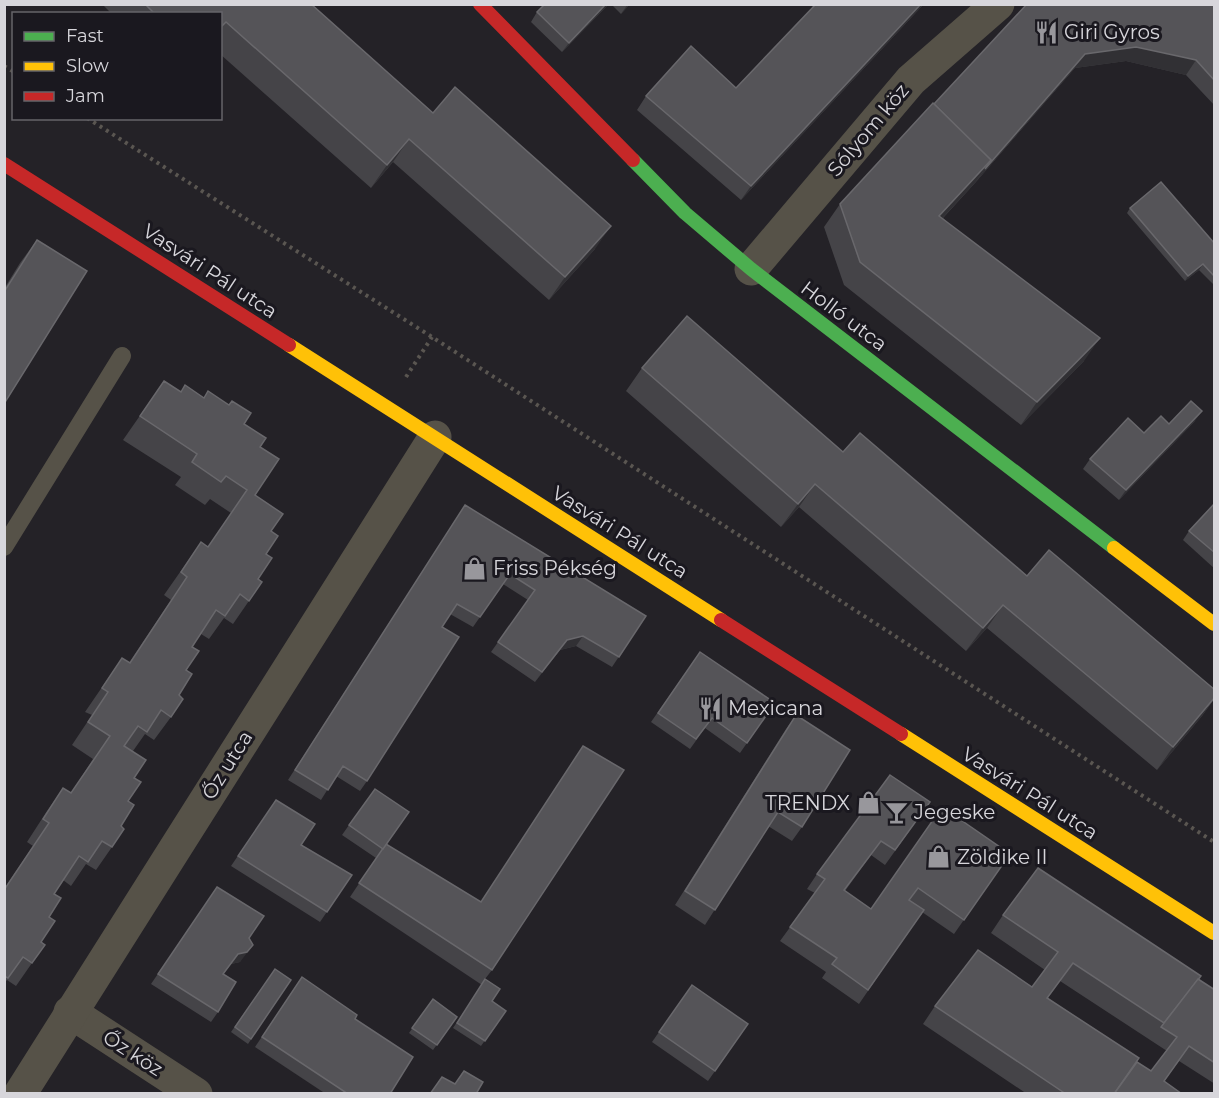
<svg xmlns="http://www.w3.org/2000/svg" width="1219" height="1098" font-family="Montserrat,sans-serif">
<rect width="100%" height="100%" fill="#242227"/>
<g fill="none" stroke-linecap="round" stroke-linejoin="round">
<!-- path -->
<g stroke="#5a5651" stroke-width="4" stroke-dasharray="3 4.5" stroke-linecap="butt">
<path d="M4,66l10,6"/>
<path d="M87,118l345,219 782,505"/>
<path d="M406,377l26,-40"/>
</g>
<!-- lane -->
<path stroke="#565248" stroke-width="18" d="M4,547l118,-191"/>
<!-- street -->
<g stroke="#565248" stroke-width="33">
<path d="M751,269l160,-189 87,-76"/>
<path d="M70,1012l126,82"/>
<path d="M20,1094l415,-657"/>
</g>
<!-- fast -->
<path stroke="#4caf50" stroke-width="14" d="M633,160l52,53 66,56 363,279"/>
<!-- slow -->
<g stroke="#ffc107" stroke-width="14">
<path d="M289,345l432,275"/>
<path d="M1114,548l100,76"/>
<path d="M901,734l313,199"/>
</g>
<!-- jam -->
<g stroke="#c62828" stroke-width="14">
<path d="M480,4l153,156"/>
<path d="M4,164l285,181"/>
<path d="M721,620l180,114"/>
</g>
</g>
<!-- wall -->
<g fill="#454448" fill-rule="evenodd">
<path d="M102,4h209l122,109 162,136 -46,51 -156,-138 -22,26 -151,-134v-40h-108z"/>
<path d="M545,4h64l-47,48 -31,-30 6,-10z"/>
<path d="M611,4h19l-9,10z"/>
<path d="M810,4h114l-183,196 -104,-90 9,-14 90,-8 77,-81z"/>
<path d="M1215,4v102l-29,-31 -60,-14 -51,7 -100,115 -32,35 141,143 -63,64 -177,-140 -20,-58 16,-23 94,-100z"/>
<path d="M1130,208l85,36v42l-16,-16 -14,11 -58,-68z"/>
<path d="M37,240l-33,164v-115l16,-26z"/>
<path d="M642,368l201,84 184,124 188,114v8l-13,18 -45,54 -170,-142 -21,23 -167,-144 -18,20 -155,-136z"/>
<path d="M164,381l17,11 63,32 16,23 -5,48 16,36 -5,23 -8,25 4,3 -29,42 -9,-6 -15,21 -8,-5 -9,13 -13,48 -8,22 -17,23 -9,-6 -12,17 1,27 -13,48 -9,21 -16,23 -10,-6 -15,22 -8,-6 -9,14 -13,48 -9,21 -16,23 -9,-6 -3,4v-95l29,-43 -6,-4 20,-31 16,-23 8,5 22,-34 -21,-14 20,-30 -7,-3 37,-54 7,5 42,-63 -7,-5 37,-53 7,5 23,-34 -21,-14 -5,6 -30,-20 6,-8 -58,-37z"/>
<path d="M1195,421l-76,79 -36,-31 7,-10 54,-26 25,-9z"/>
<path d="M1215,503v66l-32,-29 6,-9z"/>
<path d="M465,505l181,111 -34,51 -36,-21 -16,4 -25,32 -44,-30 37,-52 -25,-16 -30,43 -23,-13 -8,13 -75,154 -7,10 -24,-15 -15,24 -33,-20z"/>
<path d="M700,652l47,91 -7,10 -35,-25 -15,21 -39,-27z"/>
<path d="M796,715l6,112 -10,14 -24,-15 -63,99 -30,-20 111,-176z"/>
<path d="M583,746l-91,224 -7,9 7,22 14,10 -25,35 -28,-18 29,-43 -132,-88 26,-39 -34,-23 7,-10 37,19 95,58z"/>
<path d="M276,800l25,45 51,30 -32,47 -89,-56z"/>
<path d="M930,802l-45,63 -14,-10 -26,36 26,18 71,-102 68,47 -56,80 -32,-22 -63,92 -37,-26 4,-6 -46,-31 35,-48 -8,-4 10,-15z"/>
<path d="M217,887l32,51 -9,24 -9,2 -8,10 -5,38 -7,10 -60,-38z"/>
<path d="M1003,915l195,64 17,11v94l-36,-23 -15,20 18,13h-155l-104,-70 12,-18 97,-19 13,-17 -54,-37zM1060,981l107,70 -16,20 -103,-73z"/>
<path d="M275,969l16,11 -43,64 -17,-12z"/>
<path d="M302,977l53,42 35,75h-64l-71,-47z"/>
<path d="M692,985l56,39 -40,57 -56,-39z"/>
<path d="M433,999l24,18 -24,33 -24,-17z"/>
</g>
<!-- shaded-wall -->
<g fill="#313034">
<path d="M606,4h3l-47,48 7,-9z"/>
<path d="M628,4h2l-9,10z"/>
<path d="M921,4h3l-183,196 10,-14z"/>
<path d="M1136,47l60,13 -10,15 -60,-14 -51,7 -100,115 10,-14 100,-115z"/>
<path d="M409,139l-16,23 -22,26 16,-23z"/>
<path d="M991,160l-16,23 -52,56 16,-23z"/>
<path d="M611,226l-16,23 -46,51 16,-23z"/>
<path d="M1203,264l-4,6 -14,11 3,-5z"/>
<path d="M1100,338l-16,23 -63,64 16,-23z"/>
<path d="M1202,411l-7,10 -76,79 7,-10z"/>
<path d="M815,484l-16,23 -18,20 17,-23z"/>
<path d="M1003,605l-16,23 -21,23 17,-23z"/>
<path d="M583,636l-7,10 -16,4 -25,32 32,-42z"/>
<path d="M1215,697l-13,19 -45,54 16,-23z"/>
<path d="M253,945l-13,17 -9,2 -15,19 22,-29z"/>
</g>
<!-- building -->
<g fill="#555458" stroke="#69686c" stroke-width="1.5">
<path d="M145,4h166l122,109 22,-26 156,139 -46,51 -156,-138 -22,26 -161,-143 -6,6v-14h-65z"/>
<path d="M545,4h61l-37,39 -32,-31z"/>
<path d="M816,4h105l-170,182 -105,-90 45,-50 45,42z"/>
<path d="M1027,4h188v77l-19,-21 -60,-13 -51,7 -100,115 6,-9 -57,-56z"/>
<path d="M933,103l58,57 -52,56 161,122 -63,64 -177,-140 -20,-58z"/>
<path d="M1161,182l54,62v33l-12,-13 -15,12 -58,-68z"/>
<path d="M37,240l50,31 -83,133v-112z"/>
<path d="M687,316l156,136 17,-19 167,143 22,-26 166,140v7l-42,50 -170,-142 -20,23 -168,-144 -17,20 -156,-136z"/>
<path d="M164,381l17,11 4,-7 19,13 4,-7 21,14 3,-4 19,12 -7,11 22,14 -6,9 19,12 -24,36 28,19 -12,17 7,5 -12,18 6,4 -14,21 4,3 -13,19 -9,-7 -15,22 -9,-6 -24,37 7,4 -13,19 6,4 -13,21 4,4 -12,18 -10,-7 -14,22 -9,-6 -14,20 22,14 -12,18 7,4 -13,19 6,4 -13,21 3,3 -12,18 -10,-6 -14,21 -9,-6 -25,38 7,4 -12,19 6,4 -14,21 4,3 -13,18 -9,-6 -15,21 -4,-2v-86l45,-67 -6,-4 20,-31 8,5 39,-57 -22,-14 20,-30 -6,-4 20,-30 8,5 57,-86 -6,-5 20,-30 7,5 39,-57 -21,-14 -5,6 -29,-20 5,-8 -57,-38z"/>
<path d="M1191,401l11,10 -76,79 -36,-31 38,-41 16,15 17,-17 8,8z"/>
<path d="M1215,503v50l-26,-22z"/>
<path d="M465,505l181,111 -27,41 -36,-21 -16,4 -25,32 -44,-30 37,-52 -25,-16 -30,43 -23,-13 -15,23 17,10 -92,144 -24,-15 -15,24 -33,-20z"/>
<path d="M700,652l75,51 -28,40 -35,-25 -16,21 -38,-26z"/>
<path d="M796,715l54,35 -48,77 -24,-15 -63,98 -30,-19z"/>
<path d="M583,746l41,24 -132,200 -133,-87 27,-39 95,58z"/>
<path d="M890,775l40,27 -35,48 -14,-9 -37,49 27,19 71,-102 68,47 -46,66 -46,-32 -9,12 15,10 -56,80 -36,-26 5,-6 -47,-31 35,-48 -8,-5z"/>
<path d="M375,789l34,23 -26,37 -34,-24z"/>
<path d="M276,800l39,24 -14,21 51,30 -25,37 -89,-56z"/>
<path d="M1038,868l163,108 -37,47 -91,-60 -26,35 92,60 -25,36h-48l-131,-88 43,-56 54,37 26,-35 -55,-37z"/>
<path d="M217,887l47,29 -15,22 4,7 -6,7 -9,2 -15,20 13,8 -18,30 -60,-38z"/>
<path d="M275,969l16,11 -40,59 -16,-12z"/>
<path d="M302,977l55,38 -2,4 58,38 -23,37h-42l-86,-57z"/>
<path d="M485,979l15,10 -8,12 14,10 -21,30 -28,-18z"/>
<path d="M1198,979l17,11v73l-26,-17 -25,35 18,13h-68l23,-32 14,9 26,-34 -16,-10z"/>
<path d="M692,985l56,39 -33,47 -56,-39z"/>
<path d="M433,999l24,18 -20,28 -25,-17z"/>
<path d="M464,1071l19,11 -7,12h-46l12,-17 13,7z"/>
</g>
<!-- icons -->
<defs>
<symbol id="restaurant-bare" viewBox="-9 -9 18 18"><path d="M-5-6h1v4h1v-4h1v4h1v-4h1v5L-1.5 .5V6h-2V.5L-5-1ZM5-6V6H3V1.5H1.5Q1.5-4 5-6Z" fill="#98979c" stroke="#1a181f" stroke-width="2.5" paint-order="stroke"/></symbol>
<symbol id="shop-bare" viewBox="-9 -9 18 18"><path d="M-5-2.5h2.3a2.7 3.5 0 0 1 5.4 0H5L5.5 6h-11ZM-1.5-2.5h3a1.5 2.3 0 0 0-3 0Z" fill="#98979c" stroke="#1a181f" stroke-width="2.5" paint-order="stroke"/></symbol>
<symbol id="bar-bare" viewBox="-9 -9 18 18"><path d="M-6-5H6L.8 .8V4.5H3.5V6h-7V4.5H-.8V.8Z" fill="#98979c" stroke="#1a181f" stroke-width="2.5" paint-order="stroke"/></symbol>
</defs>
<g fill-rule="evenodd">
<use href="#restaurant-bare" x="1030" y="16" width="33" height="33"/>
<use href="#shop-bare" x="458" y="552" width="33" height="33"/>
<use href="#restaurant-bare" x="694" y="692" width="33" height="33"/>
<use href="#shop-bare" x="852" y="786" width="33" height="33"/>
<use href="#bar-bare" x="880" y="796" width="33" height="33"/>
<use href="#shop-bare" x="922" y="840" width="33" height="33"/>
</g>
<g text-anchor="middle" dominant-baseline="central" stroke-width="6" stroke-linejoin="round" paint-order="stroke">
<!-- poi labels -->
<g font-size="20" fill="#d7d6db" stroke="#1a181f" text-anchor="start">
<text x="1064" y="32">Giri Gyros</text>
<text x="493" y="568">Friss Pékség</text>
<text x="728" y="708">Mexicana</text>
<text x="850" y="803" text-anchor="end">TRENDX</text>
<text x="914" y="812">Jegeske</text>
<text x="957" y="857">Zöldike II</text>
</g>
<!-- street labels -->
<g font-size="20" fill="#d7d6db" stroke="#1a181f">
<text transform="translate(868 130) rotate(-50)">Sólyom köz</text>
<text transform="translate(210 271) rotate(33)">Vasvári Pál utca</text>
<text transform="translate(844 316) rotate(37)">Holló utca</text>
<text transform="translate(620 532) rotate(32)">Vasvári Pál utca</text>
<text transform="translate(227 765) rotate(-58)">Őz utca</text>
<text transform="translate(1030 793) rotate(32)">Vasvári Pál utca</text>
<text transform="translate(133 1053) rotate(33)">Őz köz</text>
</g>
</g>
<!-- border -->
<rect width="1219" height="1098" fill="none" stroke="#d7d6db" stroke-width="12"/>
<!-- legend -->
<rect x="12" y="12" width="210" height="108" fill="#1a181f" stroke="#66646a" stroke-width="1.5"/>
<rect x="24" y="32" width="30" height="9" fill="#4caf50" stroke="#66646a" stroke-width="1.5"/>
<text x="66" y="42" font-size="18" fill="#d7d6db">Fast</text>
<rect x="24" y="62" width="30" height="9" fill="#ffc107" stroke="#66646a" stroke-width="1.5"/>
<text x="66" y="72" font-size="18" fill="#d7d6db">Slow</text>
<rect x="24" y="92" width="30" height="9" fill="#c62828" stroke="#66646a" stroke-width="1.5"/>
<text x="66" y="102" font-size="18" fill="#d7d6db">Jam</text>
</svg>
